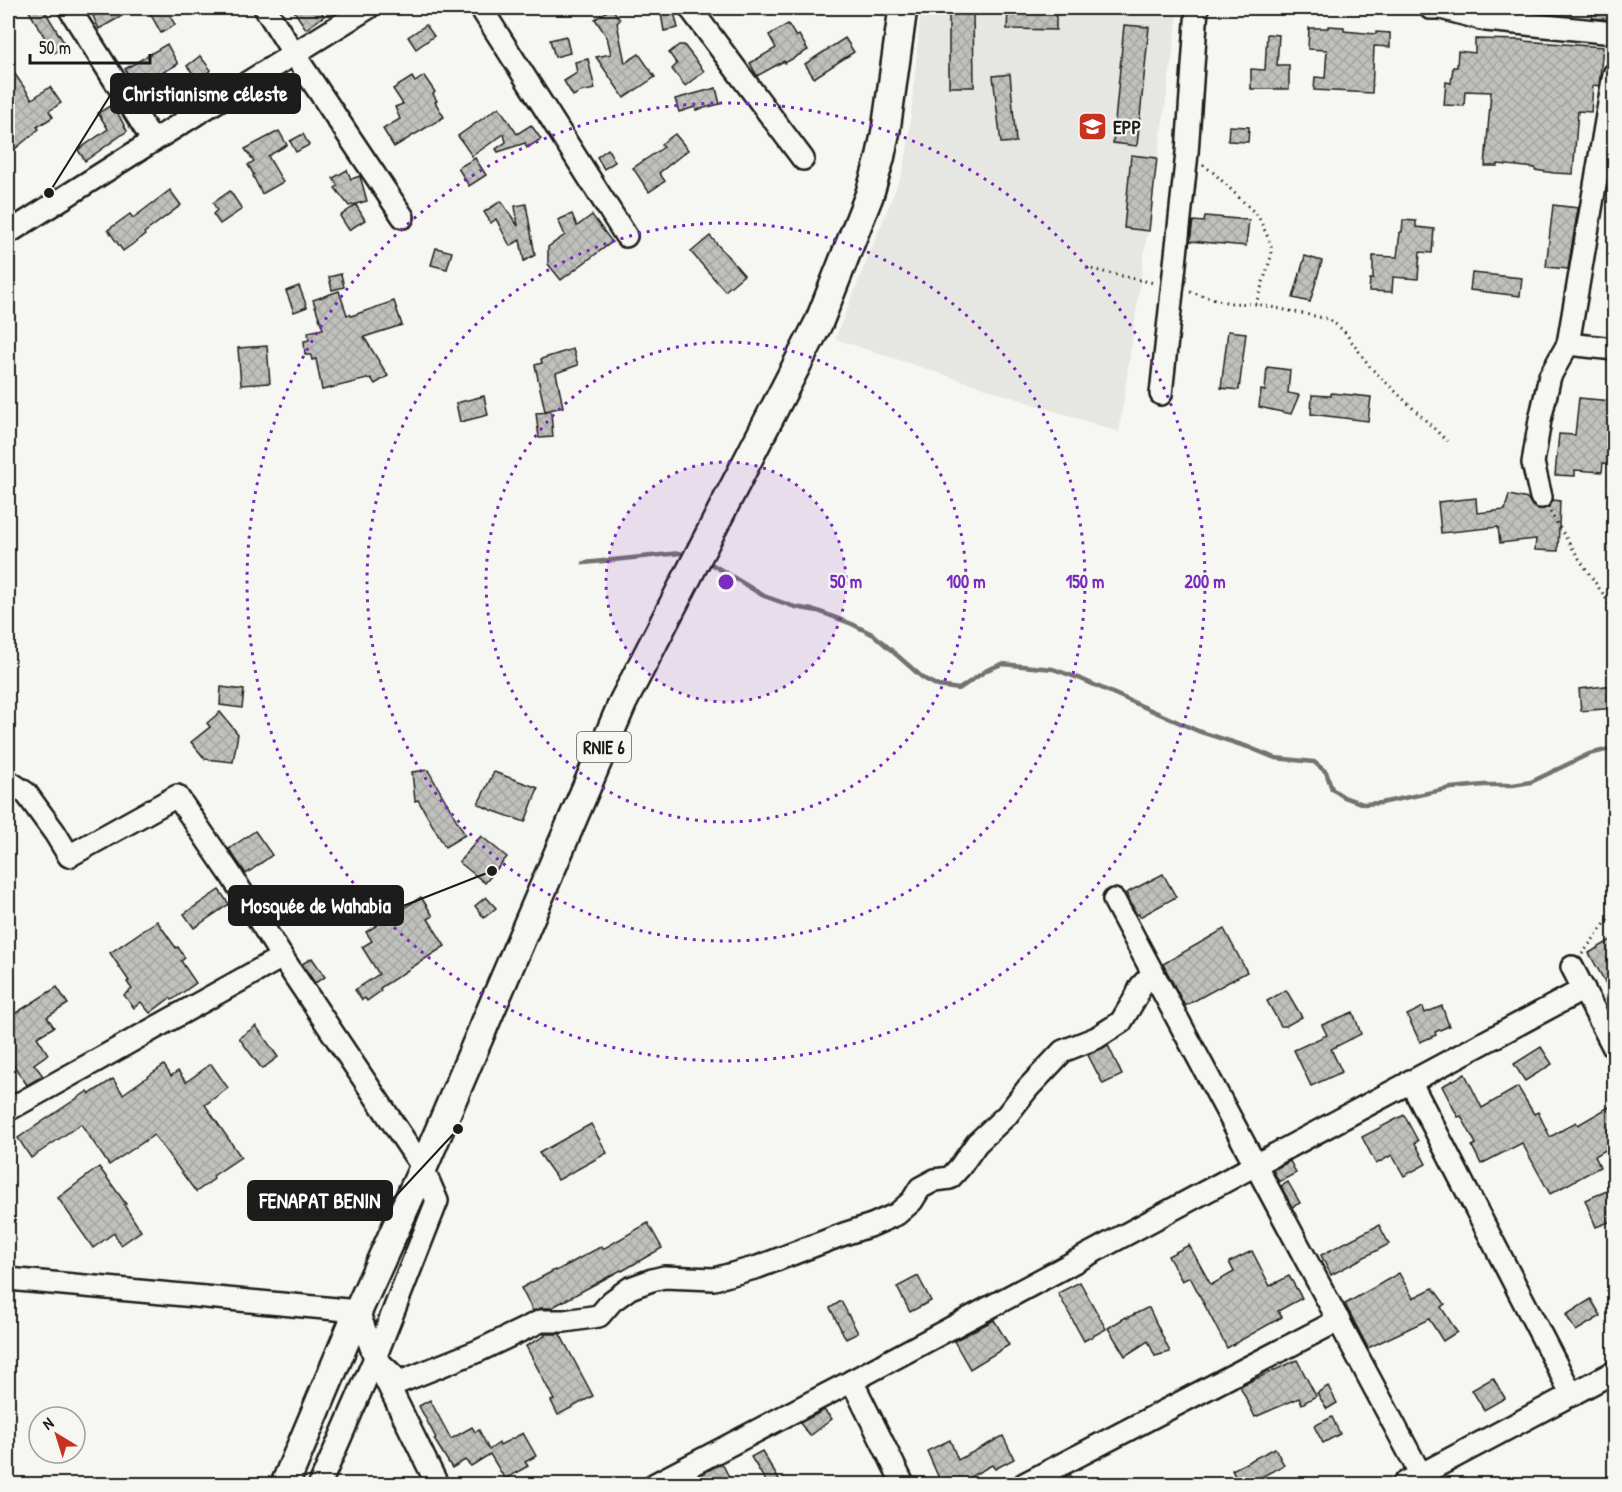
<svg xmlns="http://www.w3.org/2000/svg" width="1622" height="1492" font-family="'Patrick Hand',sans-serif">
<defs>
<pattern id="building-cross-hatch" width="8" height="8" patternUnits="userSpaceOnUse" patternTransform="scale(1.5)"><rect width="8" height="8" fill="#c0c0bd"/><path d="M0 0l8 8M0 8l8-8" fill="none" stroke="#a4a4a2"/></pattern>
</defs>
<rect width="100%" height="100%" fill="#f6f6f2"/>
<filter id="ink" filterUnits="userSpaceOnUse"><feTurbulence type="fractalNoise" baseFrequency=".0167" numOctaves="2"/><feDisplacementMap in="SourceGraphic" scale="12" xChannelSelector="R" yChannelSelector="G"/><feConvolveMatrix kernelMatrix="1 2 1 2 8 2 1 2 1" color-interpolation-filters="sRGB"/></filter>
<g filter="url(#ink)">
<!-- built -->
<path fill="#e6e6e2" d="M921,8h258l-60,424 -284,-93 68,-168 5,-25z"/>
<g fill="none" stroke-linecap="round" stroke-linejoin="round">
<!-- stream -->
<g stroke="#727271" stroke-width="4.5">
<path d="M584,563l96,-10"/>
<path d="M713,565l51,31 31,11 23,4 34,13 22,11 49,43 15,8 21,3 28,-19 15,-6 51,5 28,10 117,52 50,16 27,11 39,4 12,10 6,17 12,8 19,7 18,-1 70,-15 33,-3h29l18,-3 58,-28 25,-6"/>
</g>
</g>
<!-- building -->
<g fill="url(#building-cross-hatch)" stroke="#1c1c1c" stroke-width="1.5">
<path d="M27,8h16l23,38 -12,7z"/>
<path d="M108,8h9l5,8 -23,13 -6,-13z"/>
<path d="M161,8h5l9,17 -14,8 -11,-20z"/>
<path d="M292,8h27l5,8 -18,13z"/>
<path d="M612,8l8,12 -3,3 8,40 14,-9 16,23 -31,21 -28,-41 15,-3 -4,-17 -12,-18z"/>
<path d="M660,8h13l5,20 -14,3z"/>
<path d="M1593,8h20l-1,12 -20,-2z"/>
<path d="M949,9h24l1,78h-25z"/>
<path d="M1008,10l48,1v19l-49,-1z"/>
<path d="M788,24l8,13 3,-2 9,15 -23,13 -1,-2 -27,15 -7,-13 26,-15 -7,-13z"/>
<path d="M426,25l8,11 -18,13 -8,-12z"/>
<path d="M1124,25l25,2 -12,119 -24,-3z"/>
<path d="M1328,26l16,1v4l32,3v-2l14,1v14l-16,-1 -2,47 -58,-3 1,-13 10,1 2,-28 -19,-1 1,-21h19z"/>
<path d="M1267,34l12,1 -2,30h12v24h-38v-20l14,1z"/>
<path d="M566,36l4,17 -15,4 -5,-17z"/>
<path d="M845,38l9,14 -40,26 -9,-14z"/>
<path d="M1475,39l48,1v1l80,6 -4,39 -6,-1 -2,27 -13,-1 -5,63 -19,-1 -19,-3v-2l-37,-4v2h-13l6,-74 -26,-1 -1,15 -20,-1 2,-23 5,1 2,-16h4l1,-16 17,2z"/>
<path d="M167,44l11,20 -42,24 -11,-19z"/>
<path d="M679,45h5l20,26 -19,15 -13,-17 5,-5 -8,-11z"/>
<path d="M200,56l11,14 -13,10 -11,-14z"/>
<path d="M588,59l7,30 -15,3 -7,4 -9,-15 13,-8 -2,-11z"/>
<path d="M8,64l24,35 18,-12 11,16 -12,8 4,6 -16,10 2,2 -24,20 -7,-10z"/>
<path d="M1010,74l6,68 -15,1 -8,-67z"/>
<path d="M424,76l11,16 -2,2 4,7 -2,1 9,15 -50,30 -11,-18 17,-10 -5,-12 8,-3 -10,-15 19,-12 3,5z"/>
<path d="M716,88l4,16 -24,6 -1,-3 -16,5 -4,-13z"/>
<path d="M113,104l14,27 -42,30 -7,-11 30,-21 -10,-16z"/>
<path d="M499,107l18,27 14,-9 10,14 -14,9 -2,-5 -27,9 -2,-3 10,-7 -2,-8 -32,22 -14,-20z"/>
<path d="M1229,126l20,1 -1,15 -20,-1z"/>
<path d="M279,131l8,14 -19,11 15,26 -21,12 -9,-18 1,-1 -6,-10 6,-4 -9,-12z"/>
<path d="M303,134l6,11 -13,7 -6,-11z"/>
<path d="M675,134l13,16 -29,23 6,8 -16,11 -16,-24 31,-21 -3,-3z"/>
<path d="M608,149l7,13 -11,7 -7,-12z"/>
<path d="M1131,155l26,3 -8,73 -25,-3z"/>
<path d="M475,158l11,17 -17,11 -11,-18z"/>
<path d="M347,170l4,9 9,-3 7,25 -18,5 -14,-18 3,-2 -5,-8z"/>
<path d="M170,190l11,15 -37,28 1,2 -22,16 -15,-21 22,-16 3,4z"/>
<path d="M230,191l12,18 -22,15 -7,-10 4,-4 -4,-7z"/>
<path d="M501,201l17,25 -3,-20 11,-2 9,51 -11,6 -4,-21 -10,6 -14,-27 -5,4 -7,-11z"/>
<path d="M356,205l9,15 -16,10 -9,-14z"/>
<path d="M1553,205l25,3 -10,61 -22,-2z"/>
<path d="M572,214l5,12 15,-11 20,27 -51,38 -13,-16v-17l17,-12 -7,-15z"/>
<path d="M1205,216l44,4 -3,26 -56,-5 3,-20 11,1z"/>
<path d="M1403,220l13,1v6l18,2 -2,24 -12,-1 -2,27 -25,-2 -1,15 -23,-1 1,-12h3v-23l24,1 3,-25h2z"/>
<path d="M710,236l34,39 -19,16 -34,-39z"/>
<path d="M436,248l16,4 -5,17 -16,-4z"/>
<path d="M1305,256l17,5 -12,41 -17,-4z"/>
<path d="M1472,273l50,5 -2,18 -50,-6z"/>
<path d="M341,274l3,13 -12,3 -3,-13z"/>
<path d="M299,286l8,21 -13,5 -8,-21z"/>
<path d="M339,291l8,24 3,-1 1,2 43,-15 8,24 -38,12 24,39 -13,8 -4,-6 -49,12 -6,-31 -4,1 -1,-5h-6l-1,-14 5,-1 -1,-8 15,-3 -10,-29z"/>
<path d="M1228,331l18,2 -7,57 -18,-2z"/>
<path d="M267,346l3,37 -29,2 -3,-37z"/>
<path d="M573,349l5,16 -22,8 7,34 -18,4 -10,-46 7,-2 -1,-4z"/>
<path d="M1267,367l23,3 -2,23 11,2 -8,19 -32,-7 2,-17 4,1z"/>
<path d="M1331,393l40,4 -3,24 -57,-7 1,-19 19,1z"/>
<path d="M484,396l4,19 -28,7 -4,-19z"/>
<path d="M1579,398l33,3 -3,39 5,1v23l-11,-1 -1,9 -27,-2v6l-20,-1 4,-41 16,1z"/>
<path d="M551,412l2,25 -14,1 -3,-25z"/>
<path d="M1509,495l19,4 4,7 6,3h5l6,-2 4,-7 7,1 -2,50 -23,-1 1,-11 -36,4 -2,-16 -57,6 -3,-31 38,-4 1,15 28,-3z"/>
<path d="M1614,685v23l-33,3 -2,-22z"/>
<path d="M221,687l23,3 -2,18 -22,-3z"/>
<path d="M220,712l18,22 -5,28 -28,-3 -14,-17 19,-15 -3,-4z"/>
<path d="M428,770l37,65 -20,12 -27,-47 -3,1 -3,-29z"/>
<path d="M494,772l44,16 -13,34 -34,-12 -13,-6z"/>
<path d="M255,831l17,24 -26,19 -17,-25z"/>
<path d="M481,836l26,21 -22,26 -26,-21z"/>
<path d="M1163,874l13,23 -36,20 -1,-3 -2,1 -11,-22z"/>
<path d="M219,890l10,14 -35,24 -10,-14z"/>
<path d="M421,897l12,19 -5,3 17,27 -65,42 1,3 -14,10 -2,-3 -3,2 -7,-10 24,-16 -17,-27 10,-6 -6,-9z"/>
<path d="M486,897l10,11 -12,10 -9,-12z"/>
<path d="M157,921l19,27 2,-1 7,11 -4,3 15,22 -24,17 -2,-2 -20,15 -9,-11 -7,6 -10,-13 8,-6 -5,-7 2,-1 -19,-28z"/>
<path d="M1224,929l23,43 -62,34 -22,-42z"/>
<path d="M1614,938v60l-25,-45z"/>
<path d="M312,958l13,19 -10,6 -13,-19z"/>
<path d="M57,987l11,17 -21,13 7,10 -17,10 11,17 -14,10 9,12 -16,9 -19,-28v-39z"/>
<path d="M1286,990l16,27 -16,9h-5l-14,-25z"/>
<path d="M1442,1006l7,20 -14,6 1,3 -16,7 -13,-27 16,-8 2,6z"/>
<path d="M1353,1012l8,22 -30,15 11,23 -31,14 -17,-36 33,-15 -5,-10z"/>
<path d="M256,1026l22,31 -16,12 -23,-31z"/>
<path d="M1108,1045l14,30 -19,9 -15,-29z"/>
<path d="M1541,1047l11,17 -27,17 -11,-17z"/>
<path d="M211,1064l17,24 -23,17 36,52 -28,19 1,3 -18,13 -42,-57 -45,30 -28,-41 -50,34 -13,-20 70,-47 2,3 23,-15 10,15 41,-29 7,11 7,-5 8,11z"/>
<path d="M1465,1074l17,34 36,-21 16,27 4,-2 12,25 26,-15 2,3 36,-21v41l-19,11 5,11 -50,27 -28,-51 -41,21 -9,-18 4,-2 -15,-28 -3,1 -16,-31z"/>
<path d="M1404,1115l14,26 -3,2 11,21 -22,12 -12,-21 -16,9 -14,-27z"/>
<path d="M591,1124l16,29 -49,27 -19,-27z"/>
<path d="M1290,1161l6,12 -17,9 -6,-12z"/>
<path d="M99,1167l27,37 -2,1 17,26 -20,14 -7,-12 -21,15 -35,-50z"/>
<path d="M1288,1182l12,21 -8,4 -11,-21z"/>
<path d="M1614,1188v32l-18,7 -11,-27z"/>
<path d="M648,1223l14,25 -40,23 -1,-1 -70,38h-10l-8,3 -12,-23 34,-18 1,1 46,-25 1,3z"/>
<path d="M1379,1225l10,19 -58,31 -10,-20z"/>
<path d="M1189,1245l22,40 23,-13 -5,-10 23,-11 18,35 19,-10 13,22 -24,13 4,6 -55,31 -37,-71 -8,4 -14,-25z"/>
<path d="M1399,1273l14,25 20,-10 12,16 -4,3 16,25 -14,9 -14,-22 -61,29 -23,-44z"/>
<path d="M918,1276l13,25 -21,11 -13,-25z"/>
<path d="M1080,1282l26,47 -22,12 -26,-48z"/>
<path d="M1591,1299l10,17 -25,15 -10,-16z"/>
<path d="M841,1301l17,32 -12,6 -16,-31z"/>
<path d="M1147,1308h2l21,44 -15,4 -7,-15 -23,15 -17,-28 18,-11 1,1z"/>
<path d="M994,1320l15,25 -39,24 -16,-28z"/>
<path d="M544,1334h16l33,62 -35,19 -7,-14 3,-1 -28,-54 19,-10z"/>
<path d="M1297,1360l19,36 -14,8 -3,-6 -44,19 -15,-31z"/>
<path d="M1493,1378l12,20 -21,12 -12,-20z"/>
<path d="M1328,1386l9,17 -10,6 -10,-16z"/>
<path d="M430,1400l21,39 21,-12 3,5 4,-2 10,20 10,-7 1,2 23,-12 13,23 -11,6 3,4 -23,13 -15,-25 -19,12 -6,-6 -13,8 -18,-29 2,-1 -17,-32z"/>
<path d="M824,1410l8,9 -22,17 -10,-13z"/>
<path d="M1332,1417l8,17 -17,9 -9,-17z"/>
<path d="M1003,1436l11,23 -19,10 -3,-4 -24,13 4,7h-30l-15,-34 23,-11 8,20z"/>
<path d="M1275,1448l9,17 -38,20h-7l-7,-15z"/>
<path d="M762,1451l20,34h-14l-17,-28z"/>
<path d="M722,1463l11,22h-24l-7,-11z"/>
<path d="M1070,1474l6,11h-25z"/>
</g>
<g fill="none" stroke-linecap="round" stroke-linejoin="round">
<defs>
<g id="minor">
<path d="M69,8l84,133"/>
<path d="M265,8l29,46 109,163"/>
<path d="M481,8l145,228"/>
<path d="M690,8l113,151"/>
<path d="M1430,8h11l45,12 128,13"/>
<path d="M8,233l145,-92 215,-133"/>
<path d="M1568,344l46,5"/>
<path d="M1161,394l26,-241 10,-145"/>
<path d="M1541,497l-8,-34 7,-43 10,-44 18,-32 46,-270"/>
<path d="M8,781l18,12 29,40 14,23 108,-60 54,79 51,82 141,211 14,33 -62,157 -55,126"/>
<path d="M1114,900l307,575"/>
<path d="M1572,967l42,81"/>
<path d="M1410,1081l162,314"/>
<path d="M8,1110l274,-153"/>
<path d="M8,1279l350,32 17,47 62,126"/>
<path d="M375,1358l25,24 78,-31 63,-30h24l34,-5 13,-15 18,-13 22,-8 12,-3 50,2 44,-12 86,-33 28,-9 25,-11 15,-13 8,-13 15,-8 15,-2 10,-11 17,-24 30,-28 21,-27 35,-37 33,-13 25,-16 15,-25 5,-11 12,-13"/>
<path d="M852,1381l51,103"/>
<path d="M655,1484l197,-103 732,-392"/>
<path d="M1024,1484l315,-164"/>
<path d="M1403,1484l211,-112"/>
</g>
<path id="major" d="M285,1484l73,-173 65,-143 200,-466 196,-380 50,-126 11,-37 6,-29 17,-122"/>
</defs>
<!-- minor casing -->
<use href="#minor" stroke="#1c1c1c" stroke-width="26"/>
<!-- major casing -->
<use href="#major" stroke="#1c1c1c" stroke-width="32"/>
<!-- path -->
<g stroke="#1c1c1c" stroke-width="3" stroke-dasharray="1.5 4.5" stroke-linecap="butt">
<path d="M1203,165l11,8 44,43 13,28v13l-15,47"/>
<path d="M1086,268l68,15"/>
<path d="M1190,292l39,11 27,1 73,15 15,12 27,37 76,73"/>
<path d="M1550,512l28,45 29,43 7,18"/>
<path d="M1582,954l32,-42"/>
</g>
<!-- minor -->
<use href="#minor" stroke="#f6f6f2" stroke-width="21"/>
<!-- major -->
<use href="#major" stroke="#f6f6f2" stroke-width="27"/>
</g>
</g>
<!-- distance rings -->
<circle cx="726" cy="582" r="120" fill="#7b2cbf" fill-opacity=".12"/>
<g fill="none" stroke="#7b2cbf" stroke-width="3" stroke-dasharray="3 6">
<circle cx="726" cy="582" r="120"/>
<circle cx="726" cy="582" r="240"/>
<circle cx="726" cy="582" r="359"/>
<circle cx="726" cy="582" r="479"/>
</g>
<!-- icons -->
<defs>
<symbol id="school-square" viewBox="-11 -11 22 22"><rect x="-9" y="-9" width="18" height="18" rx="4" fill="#c8321e" stroke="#f6f6f2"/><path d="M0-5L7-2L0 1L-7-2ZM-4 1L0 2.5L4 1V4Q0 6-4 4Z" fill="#fff"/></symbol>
</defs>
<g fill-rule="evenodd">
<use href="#school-square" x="1076" y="110" width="33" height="33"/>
</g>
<g text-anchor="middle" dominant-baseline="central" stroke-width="4.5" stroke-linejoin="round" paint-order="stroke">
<!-- shield labels -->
<rect fill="#f6f6f2" stroke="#5d5d5c" stroke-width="1.5" x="577" y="732" width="54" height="30" rx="4.5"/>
<g font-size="18" font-weight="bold" fill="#1c1c1c">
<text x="604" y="747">RNIE 6</text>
</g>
<!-- poi labels -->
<g font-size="20" font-weight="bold" fill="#1c1c1c" stroke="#f6f6f2" text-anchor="start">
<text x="1113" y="126">EPP</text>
</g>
</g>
<circle cx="726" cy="582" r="9" fill="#7b2cbf" stroke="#f6f6f2" stroke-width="3"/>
<g font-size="18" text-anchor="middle" font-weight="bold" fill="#7b2cbf" stroke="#f6f6f2" stroke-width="4.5" stroke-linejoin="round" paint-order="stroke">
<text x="846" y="588">50 m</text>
<text x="966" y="588">100 m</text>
<text x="1085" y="588">150 m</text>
<text x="1205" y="588">200 m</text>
</g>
<!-- callouts -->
<path fill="none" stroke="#1c1c1c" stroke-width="2" d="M49 193L111 94M492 871L403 906M458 1129L392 1200"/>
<g fill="#1c1c1c" stroke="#f6f6f2" stroke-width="2">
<circle cx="49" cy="193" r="6"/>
<circle cx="492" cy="871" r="6"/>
<circle cx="458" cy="1129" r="6"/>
</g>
<g fill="#1c1c1c" stroke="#1c1c1c" stroke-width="2">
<rect x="111" y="74" width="189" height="39" rx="6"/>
<rect x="229" y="886" width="174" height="39" rx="6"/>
<rect x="248" y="1181" width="144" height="39" rx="6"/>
</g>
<g font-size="21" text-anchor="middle" font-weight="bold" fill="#fff">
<text x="205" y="101">Christianisme céleste</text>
<text x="316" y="913">Mosquée de Wahabia</text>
<text x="320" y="1208">FENAPAT BENIN</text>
</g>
<!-- margin -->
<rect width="1622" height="1492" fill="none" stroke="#f6f6f2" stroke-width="30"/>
<rect x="15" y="15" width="1592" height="1462" fill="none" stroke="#1c1c1c" stroke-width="2" filter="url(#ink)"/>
<!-- north arrow -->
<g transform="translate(57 1435) rotate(322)"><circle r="28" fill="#f6f6f2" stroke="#9f9f9c" stroke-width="1.5"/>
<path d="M0-4.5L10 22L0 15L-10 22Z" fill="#c8321e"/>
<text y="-9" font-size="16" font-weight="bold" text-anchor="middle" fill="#1c1c1c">N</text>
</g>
<!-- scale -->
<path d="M30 54v9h120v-9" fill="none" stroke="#1c1c1c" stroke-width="3"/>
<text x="39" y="54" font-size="18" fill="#1c1c1c" stroke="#f6f6f2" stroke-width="4.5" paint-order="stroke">50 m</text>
</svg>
